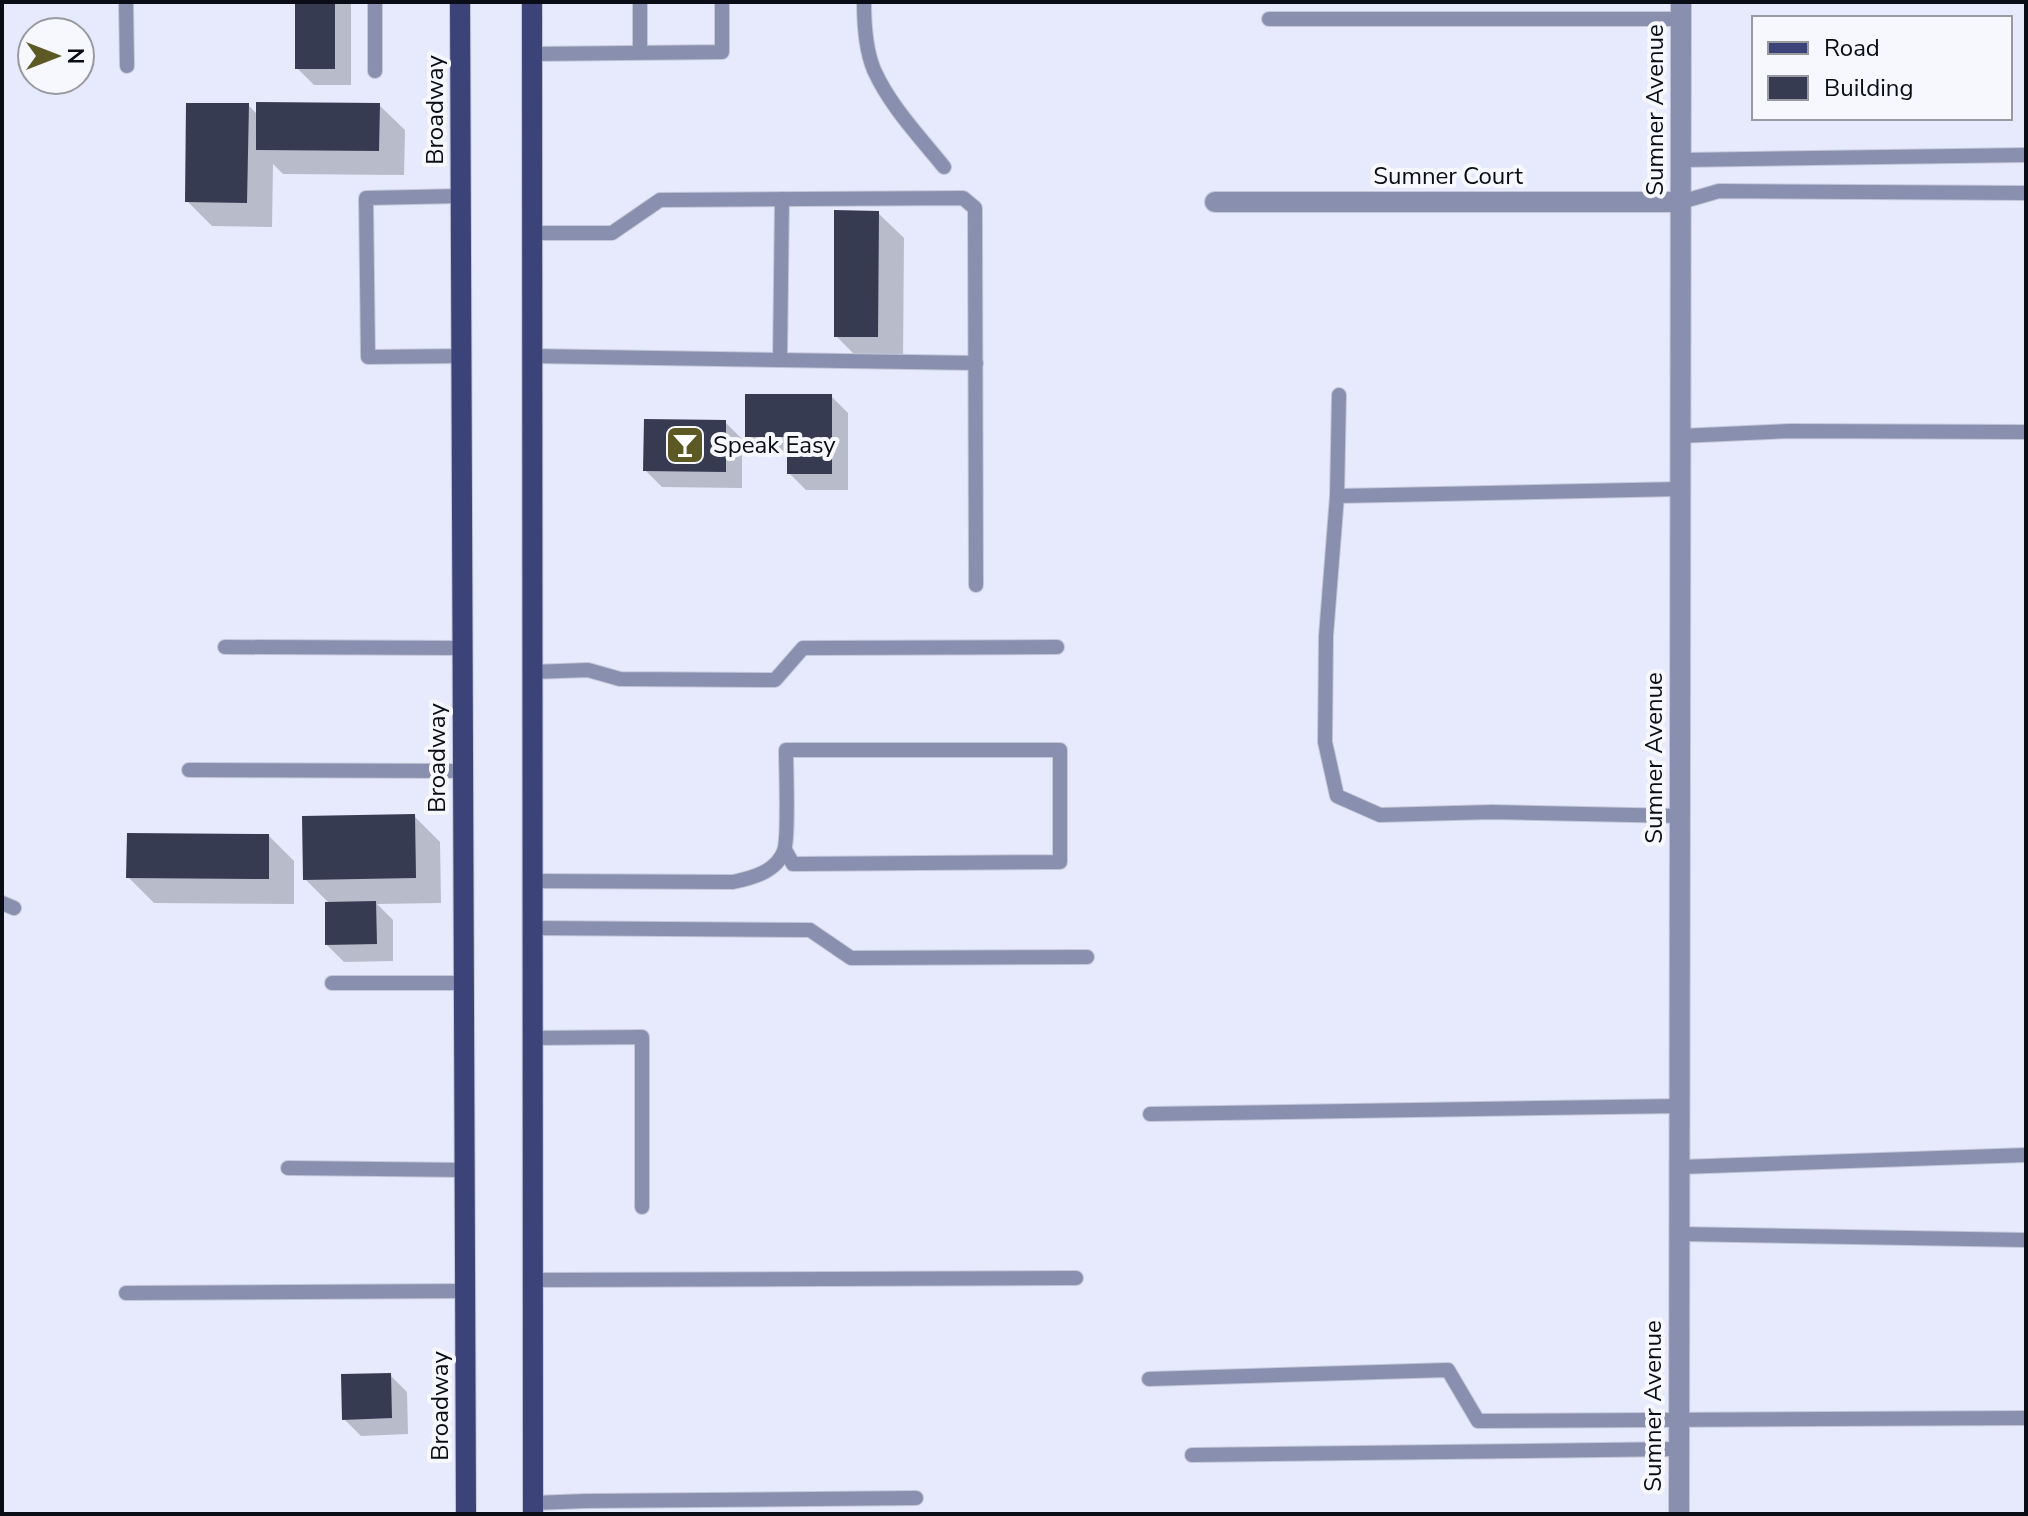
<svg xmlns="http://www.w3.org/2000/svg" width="2028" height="1516" font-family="'Nunito Sans',sans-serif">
<rect width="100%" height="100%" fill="#e7eafc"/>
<!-- shadow -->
<g fill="#0003">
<path d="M297,2h54v83h-37l-17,-17z"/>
<path d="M248,105l10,10 121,-10 26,25 -1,45 -121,-1 -10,-10 -1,63 -60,-1 -25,-25z"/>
<path d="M878,213l26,25 -1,123h-42l-25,-25z"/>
<path d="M831,396l17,17v77h-42l-17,-17v-20h-25l-17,-17z"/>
<path d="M725,422l17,17v49l-80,-1 -17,-17z"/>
<path d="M414,816l26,26 1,61 -64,1 16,16v41l-49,1 -17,-17 3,-41 -25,-25z"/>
<path d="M269,836l25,25v43l-140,-1 -26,-26z"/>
<path d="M390,1375l17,17 1,42 -47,2 -17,-17z"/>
</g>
<!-- building -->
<g fill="#373b52">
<rect x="295" y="2" width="40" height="67"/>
<path d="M256,102l124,1 -1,48 -123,-1z"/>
<path d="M186,103h63l-2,100 -62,-1z"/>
<path d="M834,210l45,1 -1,126h-44z"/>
<path d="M745,394h87v80h-45v-37h-42z"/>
<path d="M644,419l82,1v52l-83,-1z"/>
<path d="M415,814l1,64 -113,2 -1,-64z"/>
<path d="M127,833l142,1v45l-143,-1z"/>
<path d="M376,901l1,43 -52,1v-43z"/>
<path d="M391,1373l1,45 -50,2 -1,-46z"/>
</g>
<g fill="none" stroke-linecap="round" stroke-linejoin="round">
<defs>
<g id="lane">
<path d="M126,2l1,64"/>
<path d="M375,2v69"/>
<path d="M864,2c0,21 2,49 10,68 16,36 46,67 70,97"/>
<path d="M1269,19h412"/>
<path d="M640,52v-50"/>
<path d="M532,54l190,-2v-50"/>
<path d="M1681,160l345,-5"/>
<path d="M461,196l-95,2 2,159 94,-1"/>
<path d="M1681,202l38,-11 307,2"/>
<path d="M532,233h80l48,-33 303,-2 12,10 1,377"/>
<path d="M532,356l444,7"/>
<path d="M780,360l2,-161"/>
<path d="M1680,436l110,-5 236,1"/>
<path d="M1680,489l-343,7 -11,140 -1,106 12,54 43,19 112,-3 188,4"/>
<path d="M1337,496l2,-101"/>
<path d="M225,647l238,1"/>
<path d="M532,672l56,-2 32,9 155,1 28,-32 254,-1"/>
<path d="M189,770l274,1"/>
<path d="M532,881l201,1c19,-4 43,-10 51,-31 5,-13 2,-82 2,-101h274v112l-267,2 -8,-14"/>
<path d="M2,903l12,5"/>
<path d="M532,928l278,2 41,28 236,-1"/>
<path d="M332,983h132"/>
<path d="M533,1038l109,-1v170"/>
<path d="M1150,1114l530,-8"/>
<path d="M1680,1167l346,-12"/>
<path d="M288,1168l177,2"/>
<path d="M1679,1234l347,6"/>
<path d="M533,1280l543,-2"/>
<path d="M126,1293l339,-2"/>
<path d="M1149,1379l299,-9 30,51 548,-3"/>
<path d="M1192,1455l487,-6"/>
<path d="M533,1503l53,-2 330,-3"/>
</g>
<g id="street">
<path d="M1215,202h466"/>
<path d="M1679,1514l2,-1512"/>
</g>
<g id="primary">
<path d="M460,2l6,1512"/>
<path d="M532,2l1,1512"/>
</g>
</defs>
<!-- lane casing -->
<use href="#lane" stroke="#c4c7d7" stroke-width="16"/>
<!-- street casing -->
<use href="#street" stroke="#c4c7d7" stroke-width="22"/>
<!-- primary casing -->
<use href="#primary" stroke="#c4c7d7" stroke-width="22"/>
<!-- lane -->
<use href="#lane" stroke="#898faf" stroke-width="14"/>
<!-- street -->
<use href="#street" stroke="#898faf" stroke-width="20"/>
<!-- primary -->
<use href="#primary" stroke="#3c4379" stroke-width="20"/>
</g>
<!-- icons -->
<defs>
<symbol id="bar-square" viewBox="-11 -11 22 22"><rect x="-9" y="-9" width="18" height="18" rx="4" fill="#5d5925" stroke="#f7f8fe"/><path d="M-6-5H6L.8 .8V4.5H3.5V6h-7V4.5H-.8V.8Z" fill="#fff"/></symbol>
</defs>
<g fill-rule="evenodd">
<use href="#bar-square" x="663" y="423" width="44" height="44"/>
</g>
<g text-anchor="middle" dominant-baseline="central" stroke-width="8" stroke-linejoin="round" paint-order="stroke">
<!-- street labels -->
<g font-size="24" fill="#0b0d16" stroke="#f7f8fe">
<text transform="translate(435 110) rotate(-90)">Broadway</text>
<text transform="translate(1655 110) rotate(-90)">Sumner Avenue</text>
<text x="1448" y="176">Sumner Court</text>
<text transform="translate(437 758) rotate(-90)">Broadway</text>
<text transform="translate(1654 758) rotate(-90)">Sumner Avenue</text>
<text transform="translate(440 1406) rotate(-90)">Broadway</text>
<text transform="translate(1653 1406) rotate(-90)">Sumner Avenue</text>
</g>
<!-- poi labels -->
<g font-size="24" fill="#0b0d16" stroke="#f7f8fe" text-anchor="start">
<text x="713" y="445">Speak Easy</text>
</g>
</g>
<!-- border -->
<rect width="2028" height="1516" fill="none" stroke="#0b0d16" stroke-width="8"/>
<!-- legend -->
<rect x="1752" y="16" width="260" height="104" fill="#f7f8fe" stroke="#999aa1" stroke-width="2"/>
<rect x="1768" y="42" width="40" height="12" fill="#3c4379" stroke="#999aa1" stroke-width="2"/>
<text x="1824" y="56" font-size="24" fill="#0b0d16">Road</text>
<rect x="1768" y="76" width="40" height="24" fill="#373b52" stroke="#999aa1" stroke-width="2"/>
<text x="1824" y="96" font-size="24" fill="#0b0d16">Building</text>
<!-- north arrow -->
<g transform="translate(56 56) rotate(90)"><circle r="38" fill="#f7f8fe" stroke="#999aa1" stroke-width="2"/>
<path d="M0-6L14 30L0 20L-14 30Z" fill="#5d5925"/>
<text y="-12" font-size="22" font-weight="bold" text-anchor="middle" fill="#0b0d16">N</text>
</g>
</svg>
